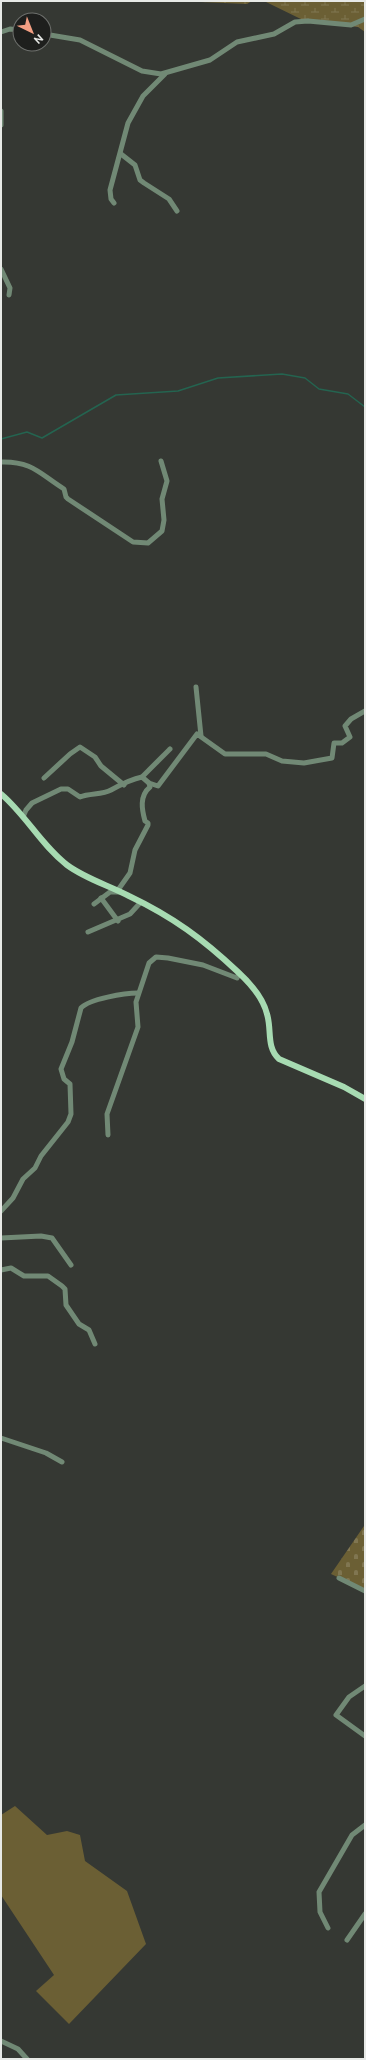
<svg xmlns="http://www.w3.org/2000/svg" width="366" height="2060" font-family="Ubuntu,sans-serif">
<defs>
<pattern id="wetland-marsh" width="20" height="14" patternUnits="userSpaceOnUse"><rect width="20" height="14" fill="#6b5f34"/><path d="M1 5h8M5 5V1M11 12h8M15 12V8" fill="none" stroke="#807651"/></pattern>
<pattern id="cemetery-stones" width="16" height="16" patternUnits="userSpaceOnUse"><rect width="16" height="16" fill="#6b5f34"/><path d="M2 7V4a2 2 0 0 1 4 0v3zM10 15v-3a2 2 0 0 1 4 0v3z" fill="#807651"/></pattern>
</defs>
<rect width="100%" height="100%" fill="#353833"/>
<!-- green -->
<path fill="#6b5f34" d="M15,1806l32,29 20,-4 13,4 5,26 42,30 19,53 -77,80 -33,-33 18,-16 -53,-80v-80z"/>
<!-- wetland -->
<g fill="url(#wetland-marsh)">
<path d="M178,1h74l-5,3z"/>
<path d="M264,1h101v31l-7,-5 -32,-4h-17z"/>
</g>
<!-- cemetery -->
<path fill="url(#cemetery-stones)" d="M364,1526l1,1v63l-34,-16z"/>
<g fill="none" stroke-linecap="round" stroke-linejoin="round">
<!-- stream -->
<path stroke="#246450" stroke-width="1.5" d="M1,439l26,-7 15,6 74,-43 62,-4 40,-13 64,-4 23,4 14,11 29,5 17,13"/>
<!-- minor -->
<g stroke="#718975" stroke-width="5">
<path d="M1,32l9,-3 10,1"/>
<path d="M44,34l36,6 62,31 19,3 49,-14 27,-18 37,-8 21,-12 13,-1 43,4 14,-6"/>
<path d="M1,111v14"/>
<path d="M121,154l14,11 5,15 4,3 25,16 8,12"/>
<path d="M114,203l-3,-4 -1,-9 18,-67 15,-27 22,-22"/>
<path d="M1,269l9,19 -1,7"/>
<path d="M1,462c31,-1 39,12 63,27l2,8 2,2 65,43 15,1 14,-12 2,-11 -2,-21 5,-18 -6,-20"/>
<path d="M196,687l5,49"/>
<path d="M142,777l28,-28"/>
<path d="M44,778l26,-24 10,-7 15,10 6,9 23,19"/>
<path d="M23,817l3,-7 6,-7 29,-14h7l12,8c10,-4 22,-2 31,-7 9,-5 21,-11 31,-13l7,6 9,3 39,-52 28,20h41l16,7 22,2 28,-5 2,-15h8l8,-6 -5,-11 6,-7 14,-8"/>
<path d="M118,890l12,-17 5,-23 13,-25v-2l-3,-2c-3,-11 -6,-25 5,-34l-1,-4"/>
<path d="M101,898l17,23"/>
<path d="M94,904l16,-12h9"/>
<path d="M88,932l42,-18 11,-12"/>
<path d="M108,1135l-1,-21 31,-87 -2,-25 13,-39 7,-6 12,1 35,7 34,13 2,-5"/>
<path d="M1,1211l12,-13 10,-19 12,-11 6,-12 27,-34 3,-8 -1,-30 -6,-5 -3,-10 11,-27 9,-34c8,-9 44,-15 57,-15"/>
<path d="M1,1238l40,-2 11,2 19,27"/>
<path d="M1,1270l10,-2 13,8h24l14,10 3,3 1,16 13,19 10,6 6,14"/>
<path d="M1,1438l45,15 16,9"/>
<path d="M339,1578l26,13"/>
<path d="M365,1686l-16,11 -13,18 29,21"/>
<path d="M328,1928l-8,-16 -1,-20 33,-57 13,-10"/>
<path d="M347,1940l18,-26"/>
<path d="M1,2041l17,8 9,10"/>
</g>
<!-- major -->
<path stroke="#a7dbb2" stroke-width="6" d="M1,794c25,21 40,51 66,71 19,14 41,20 62,31 44,21 74,43 109,76 12,11 25,26 29,42 5,16 -1,33 12,45l65,28 21,12"/>
</g>
<!-- border -->
<rect width="366" height="2060" fill="none" stroke="#e7e9e6" stroke-width="4"/>
<!-- north arrow -->
<g transform="translate(32 32) rotate(137)"><circle r="19" fill="#1e1f1d" stroke="#6e706d"/>
<path d="M0-3L7 15L0 10L-7 15Z" fill="#f39f83"/>
<text y="-6" font-size="11" font-weight="bold" text-anchor="middle" fill="#e7e9e6">N</text>
</g>
</svg>
